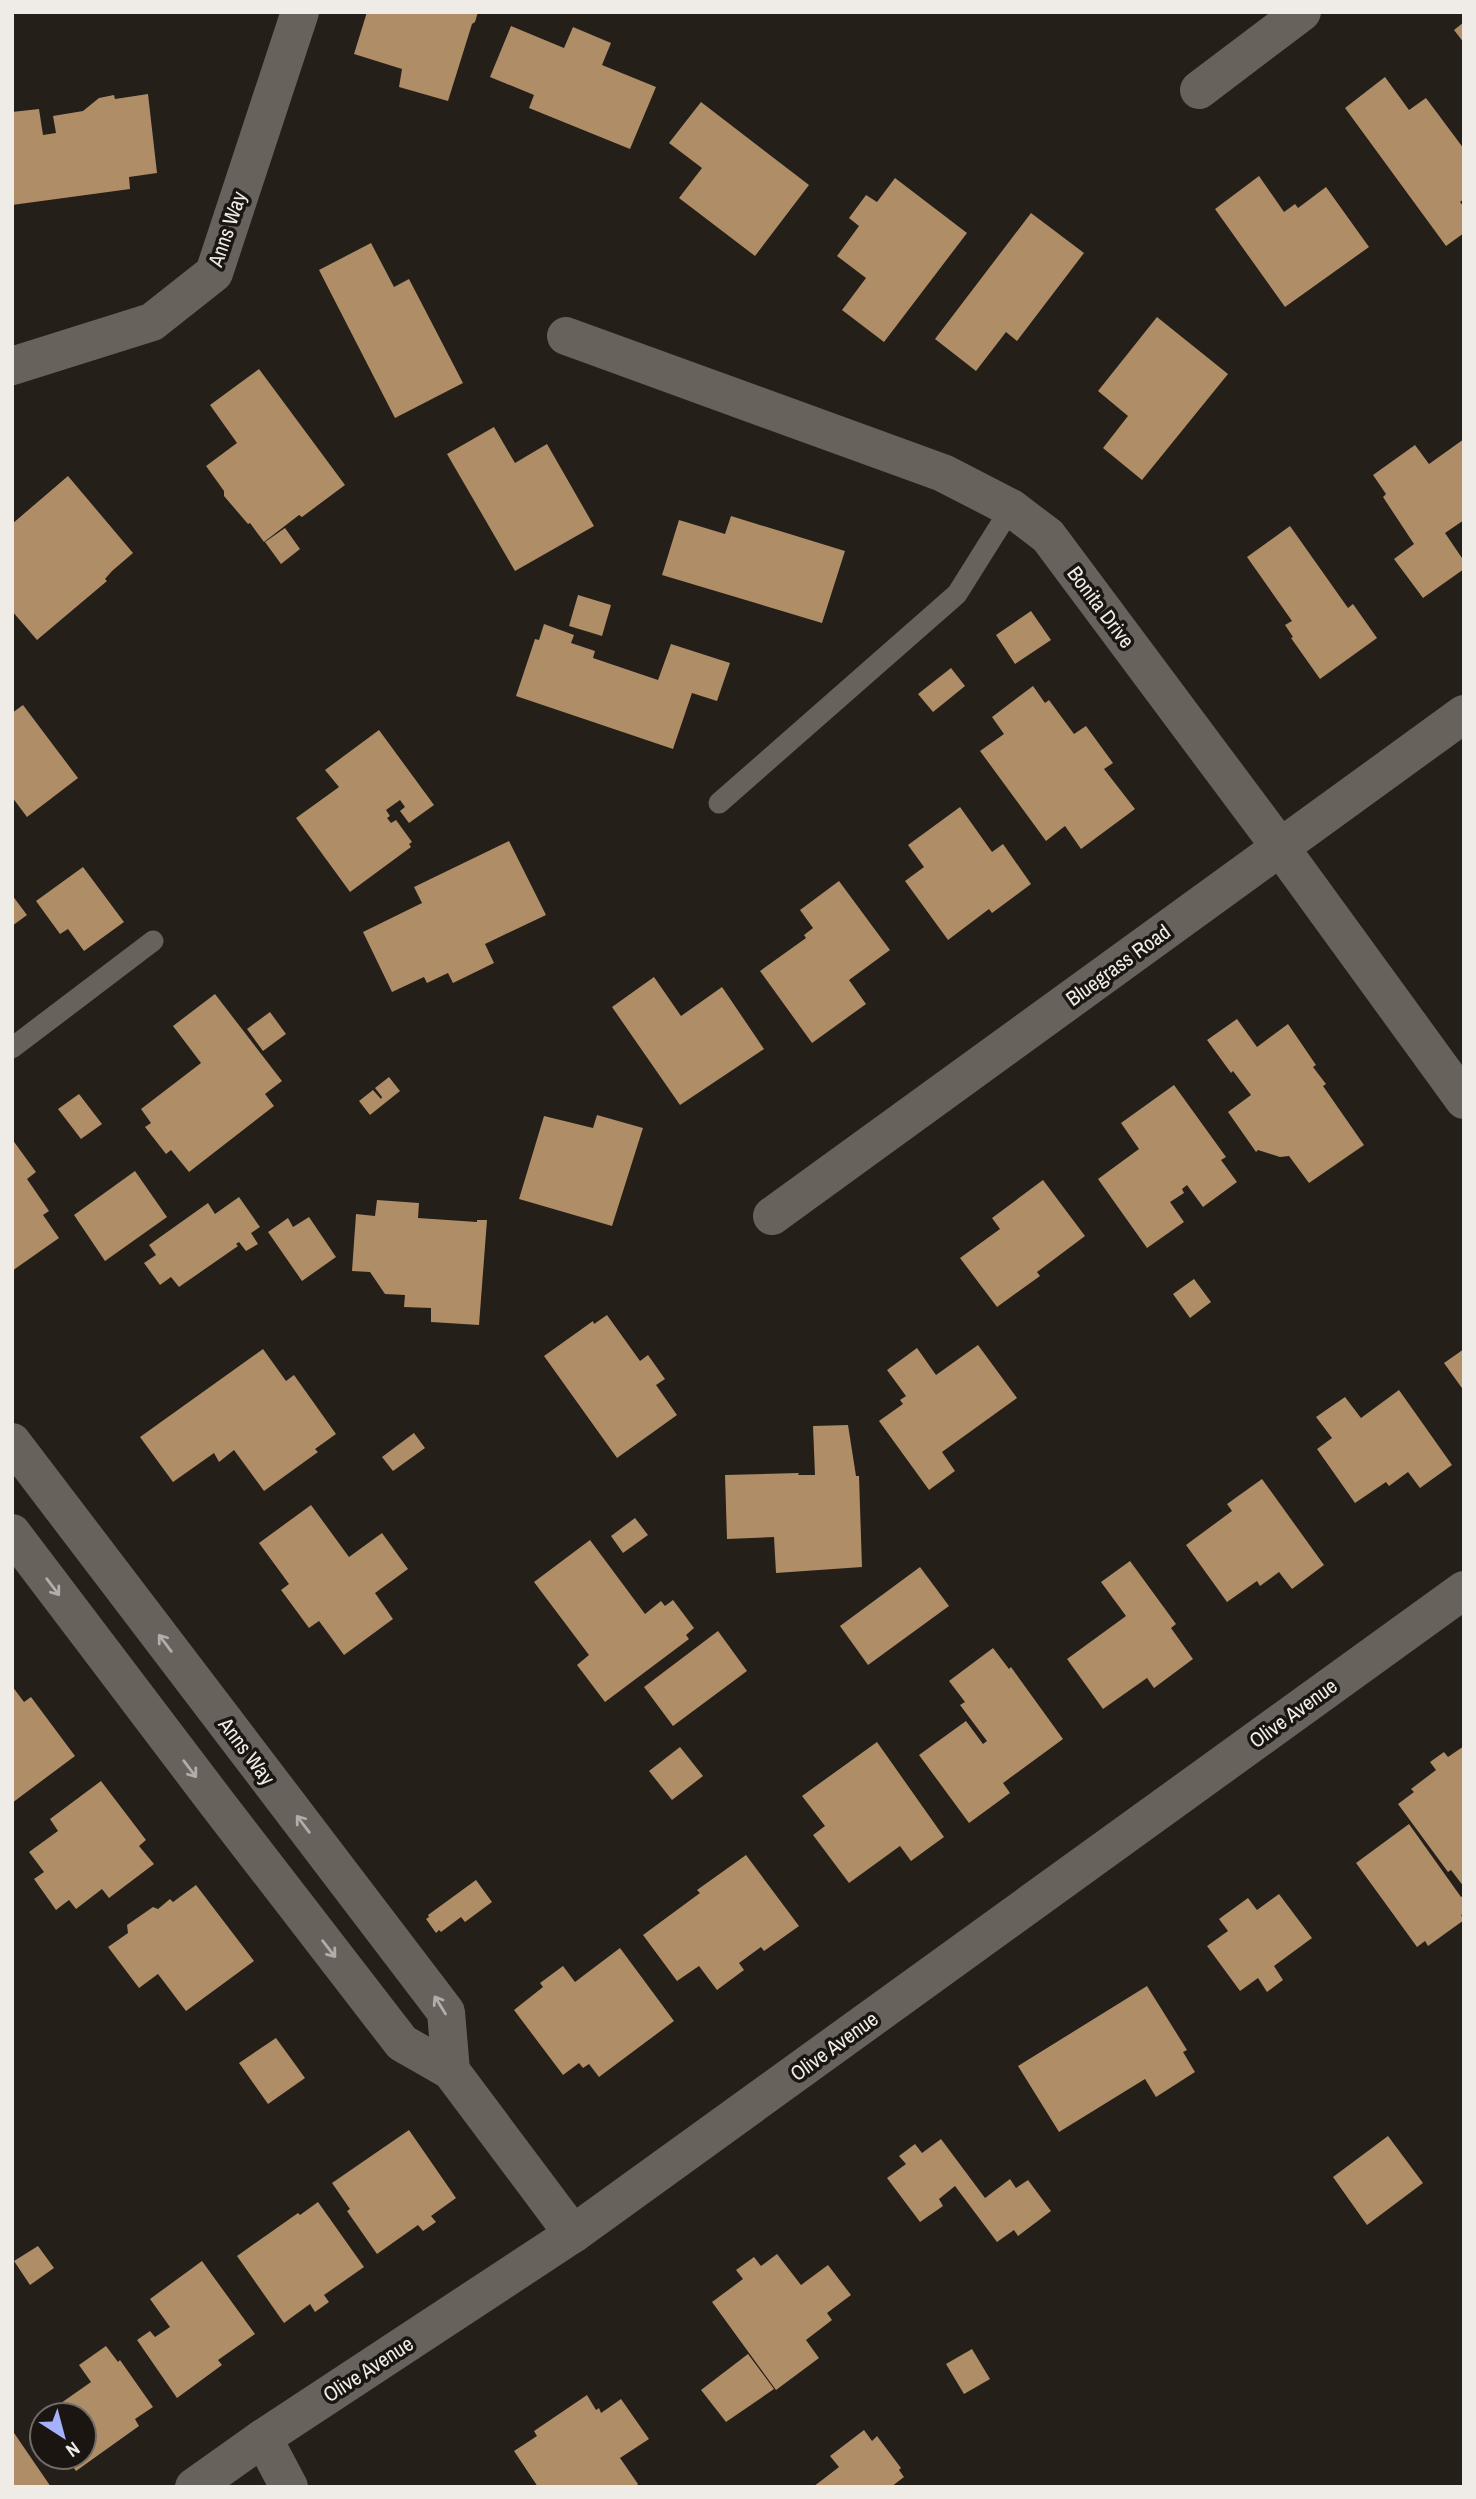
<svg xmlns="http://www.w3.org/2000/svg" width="1476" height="2499" font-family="'Archivo Narrow',sans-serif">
<rect width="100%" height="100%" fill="#241f19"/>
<!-- building -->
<g fill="#af8d66">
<path d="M367,12h111l-3,10 -3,2 -24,77 -49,-14 3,-18 -48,-15z"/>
<path d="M1464,22v21l-10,-13z"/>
<path d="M511,26l53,22 9,-21 38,16 -9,22 54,22 -26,62 -101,-41 5,-13 -44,-18z"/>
<path d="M1385,77l24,33 17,-12 38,51v50l-4,3 4,5v26l-18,13 -101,-138z"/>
<path d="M148,94l9,79 -28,4 1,12 -118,16v-93l27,-3 4,26 13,-2 -3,-17 30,-5 16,-13 15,-3 1,4z"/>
<path d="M701,102l108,83 -54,71 -76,-58 23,-30 -33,-25z"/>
<path d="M1259,176l25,36 11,-8 3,4 28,-21 43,60 -84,60 -70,-98z"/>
<path d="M895,178l72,55 -83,109 -42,-32 24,-32 -29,-22 22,-30 -10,-8 17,-23 11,7z"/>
<path d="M1031,213l53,40 -67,88 -11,-9 -30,39 -41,-32z"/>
<path d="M371,243l23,44 15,-8 54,104 -68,35 -76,-148z"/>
<path d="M1157,317l71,57 -86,106 -39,-32 25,-32 -30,-25z"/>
<path d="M259,369l86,116 -43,32 -3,-2 -35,27 -14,-19 -2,1 -24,-28v-5l-18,-25 31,-23 -27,-38z"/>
<path d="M494,427l21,36 32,-19 47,82 -79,45 -68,-117z"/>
<path d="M1464,439v81l-19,13 19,28v8l-41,29 -29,-39 20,-15 -31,-47 3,-3 -13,-19 42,-30 14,19z"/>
<path d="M68,476l65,77 -21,18 -7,8 2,2 -70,59 -25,-29v-87z"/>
<path d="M731,516l114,35 -23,72 -160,-48 17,-55 46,14z"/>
<path d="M1290,526l58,82 5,-4 24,34 -57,41 -29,-41 2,-1 -8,-12 7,-4 -45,-64z"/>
<path d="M285,528l15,21 -19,15 -16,-22z"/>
<path d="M578,595l33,10 -9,31 -33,-10z"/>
<path d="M1031,611l20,29 -36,24 -19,-29z"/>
<path d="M544,624l30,11 -3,8 24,8 -2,7 65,22 13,-36 59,19 -13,38 -25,-8 -19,56 -157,-53 19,-57 4,1z"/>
<path d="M951,668l14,18 -32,26 -15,-18z"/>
<path d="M1033,686l12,17 4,-3 25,34 12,-8 27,37 -9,6 31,40 -54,40 -16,-23 -19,15 -66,-90 24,-17 -12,-17z"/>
<path d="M23,705l55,73 -51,39 -15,-20v-84z"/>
<path d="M379,730l55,75 -25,18 -9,-12 5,-4 -5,-7 -14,10 4,6 -3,2 4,5 5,-3 16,22 -3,2 2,3 -61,45 -54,-74 43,-31 -14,-17z"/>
<path d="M960,807l32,45 11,-8 28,40 -39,29 -3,-4 -41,31 -43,-59 19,-14 -16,-22z"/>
<path d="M509,841l37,74 -61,29 9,19 -41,20 -5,-10 -21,10 -3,-6 -32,15 -29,-60 59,-29 -8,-16z"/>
<path d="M83,867l41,55 -40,29 -16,-22 -8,5 -24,-33z"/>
<path d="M839,881l51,69 -41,30 17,24 -54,39 -52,-72 46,-33 -2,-3 9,-7 -13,-18z"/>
<path d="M12,895l15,20 -15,11z"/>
<path d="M654,977l27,39 41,-29 42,62 -84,56 -68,-98z"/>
<path d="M215,994l67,87 -17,13 9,12 -85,66 -18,-22 -5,4 -21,-27 6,-4 -10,-14 60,-46 -28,-37z"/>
<path d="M270,1012l16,22 -23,17 -16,-22z"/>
<path d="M1237,1019l20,28 31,-23 28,41 -3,2 13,17 -3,2 41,59 -55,38 -20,-27 -9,1 -22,-7 -2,2 -28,-40 23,-17 -18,-24 -2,2 -24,-33z"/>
<path d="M389,1077l11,14 -30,24 -11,-14 14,-11 8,9 1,-2 -7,-9z"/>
<path d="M1174,1085l52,72 -5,3 16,22 -34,25 -16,-22 -5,4 2,4 -14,9 14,20 -37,26 -49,-69 41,-30 -18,-26z"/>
<path d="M79,1094l23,30 -21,15 -23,-30z"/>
<path d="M597,1115l46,13 -31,98 -93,-27 25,-83 49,12z"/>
<path d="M12,1139l24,33 -9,7 22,32 -6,4 16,23 -47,33z"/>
<path d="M135,1171l32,46 -62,44 -31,-46z"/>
<path d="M1043,1180l42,56 -48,36 3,4 -43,31 -37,-49 40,-29 -8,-11z"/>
<path d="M239,1197l21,30 -9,6 7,11 -12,7 -7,-9 -3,2 2,2 -59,41 -8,-10 -11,8 -16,-22 12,-8 -7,-10 59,-42 7,11z"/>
<path d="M377,1200l42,3 -1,15 59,4v-2h10l-8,105 -48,-3v-14l-27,-1 1,-12 -20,-1 -15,-22 -18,-1 4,-57 19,2z"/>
<path d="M309,1217l27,40 -34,24 -34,-49 20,-14 5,9z"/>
<path d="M1194,1279l17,23 -21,16 -17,-24z"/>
<path d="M607,1315l33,46 8,-6 17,24 -9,6 21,30 -60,43 -73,-102 49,-35 1,3z"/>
<path d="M978,1345l39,53 -75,54 13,19 -26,19 -50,-69 24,-17 -3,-4 6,-4 -19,-26 30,-22 19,27z"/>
<path d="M263,1349l23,32 8,-6 42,59 -21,15 3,3 -54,39 -30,-41 -15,12 -5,-9 -41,29 -33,-45z"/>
<path d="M1464,1349v42l-20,-28z"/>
<path d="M1399,1390l53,75 -32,23 -12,-16 -19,14 -3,-4 -31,21 -38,-54 15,-11 -16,-21 29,-20 16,21z"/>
<path d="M848,1425l8,51h3l3,91 -86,6 -2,-36 -47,2 -2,-64 74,-2 -1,2h17l-2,-49z"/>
<path d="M414,1433l11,15 -32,23 -11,-14z"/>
<path d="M1262,1479l62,86 -32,24 -13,-17 -19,14 -3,-5 -30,21 -41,-57 46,-34 -5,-7z"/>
<path d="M311,1505l38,52 33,-24 26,36 -33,24 18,26 -49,36 -25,-34 -10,7 -28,-38 8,-6 -30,-41z"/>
<path d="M635,1518l13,17 -25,18 -12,-17z"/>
<path d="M590,1540l55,74 16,-13 4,5 8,-6 21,28 -8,7 3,4 -84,63 -28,-37 12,-10 -55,-73z"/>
<path d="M1130,1561l46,63 -5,4 22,31 -39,29 -7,-10 -44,31 -36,-50 59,-43 -25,-34z"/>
<path d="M920,1567l29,39 -81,59 -28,-39z"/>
<path d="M718,1631l29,40 -74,55 -29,-39z"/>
<path d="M993,1648l16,21 2,-2 52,72 -60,44 7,10 -41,30 -50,-68 47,-34 17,23 4,-3 -27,-36 5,-3 -16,-21z"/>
<path d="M12,1686l12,16 7,-5 44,59 -63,47z"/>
<path d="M877,1742l67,95 -33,24 -11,-15 -51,37 -36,-48 12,-9 -23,-30z"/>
<path d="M1464,1746v141l-13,-17 -3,2 -50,-68 16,-12 -3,-3 25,-19 -6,-8 14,-10 4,5z"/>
<path d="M680,1747l23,29 -31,24 -23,-29z"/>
<path d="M101,1781l45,59 -7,6 15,18 -45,34 -7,-9 -26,20 -7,-9 -13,10 -22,-31 10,-7 -15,-20 29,-21 -8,-12z"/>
<path d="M1409,1824l52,73 3,-2v19l-3,1 3,5 -36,26 -3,-5 -8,6 -61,-84z"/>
<path d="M746,1855l53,71 -35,25 -3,-4 -22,16 5,7 -27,20 -18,-24 -22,15 -34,-46 57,-42 -3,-3z"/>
<path d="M476,1880l16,22 -27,20 -4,-5 -20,15 -2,-2 -3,3 -10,-14 3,-2 -1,-2z"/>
<path d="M196,1885l58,76 -68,50 -28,-37 -19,14 -31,-41 20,-14 -1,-8 26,-18 5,2 12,-10 3,3z"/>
<path d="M1279,1894l33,44 -38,28 9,14 -16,12 -9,-14 -18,13 -33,-45 21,-15 -9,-12 29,-21 9,12z"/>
<path d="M620,1948l54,73 -75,56 -10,-13 -6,4 -4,-5 -16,12 -49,-65 29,-23 -3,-4 23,-17 12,16z"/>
<path d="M1147,1986l40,64 -4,2 12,20 -39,25 -11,-18 -86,53 -41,-66z"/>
<path d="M276,2038l29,40 -37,26 -29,-41z"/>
<path d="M409,2130l47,68 -25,18 5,6 -13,9 -5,-6 -41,29 -30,-43 3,-2 -18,-26z"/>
<path d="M1388,2136l35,47 -56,42 -34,-48z"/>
<path d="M941,2139l44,59 25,-19 6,9 12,-8 23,31 -33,25 -4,-6 -17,12 -42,-56 -16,13 4,7 -23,16 -33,-44 19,-14 -7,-8 16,-12 7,9z"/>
<path d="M318,2202l46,65 -40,28 5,7 -14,10 -5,-8 -26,19 -47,-67 61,-43 2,2z"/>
<path d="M38,2246l16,22 -24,17 -16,-24z"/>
<path d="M777,2254l24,31 27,-20 23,30 -24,18 5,7 -26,20 13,18 -43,32 -64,-88 31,-23 -7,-9 18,-13 7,9z"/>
<path d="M202,2261l53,73 -37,26 4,5 -45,33 -40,-58 13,-9 5,6 15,-10 -20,-28z"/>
<path d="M106,2346l12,16 2,-2 33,47 -18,12 4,7 -63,45 -10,-14h18v-42h-40l47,-33 -12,-17z"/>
<path d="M972,2349l18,30 -26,15 -18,-30z"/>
<path d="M748,2354l26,35 -48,33 -25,-32z"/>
<path d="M587,2395l9,15 3,-2 2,5 20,-14 28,40 -29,19 18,26 -3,3h-97l-24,-36 23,-15 -3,-5z"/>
<path d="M12,2430l39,57h-39z"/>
<path d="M864,2430l8,11 5,-5 24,32 -2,2 5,7 -13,10h-78l26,-20 -9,-11z"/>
</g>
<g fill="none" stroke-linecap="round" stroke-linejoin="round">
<!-- service -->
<g stroke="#68625c" stroke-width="21">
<path d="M719,803l238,-209 54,-86"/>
<path d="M12,1048l141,-107"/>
</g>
<!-- minor -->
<g stroke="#68625c" stroke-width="38">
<path d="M1199,90l103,-78"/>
<path d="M566,336l377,137 68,35 37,28 232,311 184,253"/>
<path d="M12,366l140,-44 62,-49 86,-261"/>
<path d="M772,1216l692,-502"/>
</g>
<!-- tertiary -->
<g stroke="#68625c" stroke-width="38">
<path d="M12,1442l434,570 5,59"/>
<path d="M12,1533l204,269 186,241 49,28 122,163"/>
<path d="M263,2438l26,49"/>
</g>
<!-- secondary -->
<path stroke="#68625c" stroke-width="38" d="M194,2487l69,-49 310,-204 891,-644"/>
</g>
<!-- one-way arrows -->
<defs><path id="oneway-shaft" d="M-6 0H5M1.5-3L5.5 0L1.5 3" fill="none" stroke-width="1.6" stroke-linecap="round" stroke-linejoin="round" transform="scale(1.75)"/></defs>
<g stroke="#b2ada8">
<use href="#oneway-shaft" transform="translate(53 1587) rotate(53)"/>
<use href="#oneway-shaft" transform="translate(165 1643) rotate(-127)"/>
<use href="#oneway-shaft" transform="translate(190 1769) rotate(53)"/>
<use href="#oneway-shaft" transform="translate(303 1824) rotate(-127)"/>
<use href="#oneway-shaft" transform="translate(329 1949) rotate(52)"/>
<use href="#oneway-shaft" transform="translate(440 2005) rotate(-122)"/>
</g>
<g text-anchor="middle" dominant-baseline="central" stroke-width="7" stroke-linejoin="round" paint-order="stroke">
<!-- street labels -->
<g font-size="21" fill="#efebe7" stroke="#1a1510">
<text transform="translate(227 229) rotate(-71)">Anns Way</text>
<text transform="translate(1101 607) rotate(53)">Bonita Drive</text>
<text transform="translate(1118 965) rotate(-36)">Bluegrass Road</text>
<text transform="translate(1293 1713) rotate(-36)">Olive Avenue</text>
<text transform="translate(247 1751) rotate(53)">Anns Way</text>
<text transform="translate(834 2046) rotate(-36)">Olive Avenue</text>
<text transform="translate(368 2369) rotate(-33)">Olive Avenue</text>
</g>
</g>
<!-- border -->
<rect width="1476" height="2499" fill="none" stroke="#efebe7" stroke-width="28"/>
<!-- north arrow -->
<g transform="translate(63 2436) rotate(144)"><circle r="33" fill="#1a1510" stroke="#6f6b66" stroke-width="2"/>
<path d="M0-5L12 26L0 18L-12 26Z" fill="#a5b1fc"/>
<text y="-10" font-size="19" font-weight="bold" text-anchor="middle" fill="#efebe7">N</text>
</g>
</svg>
